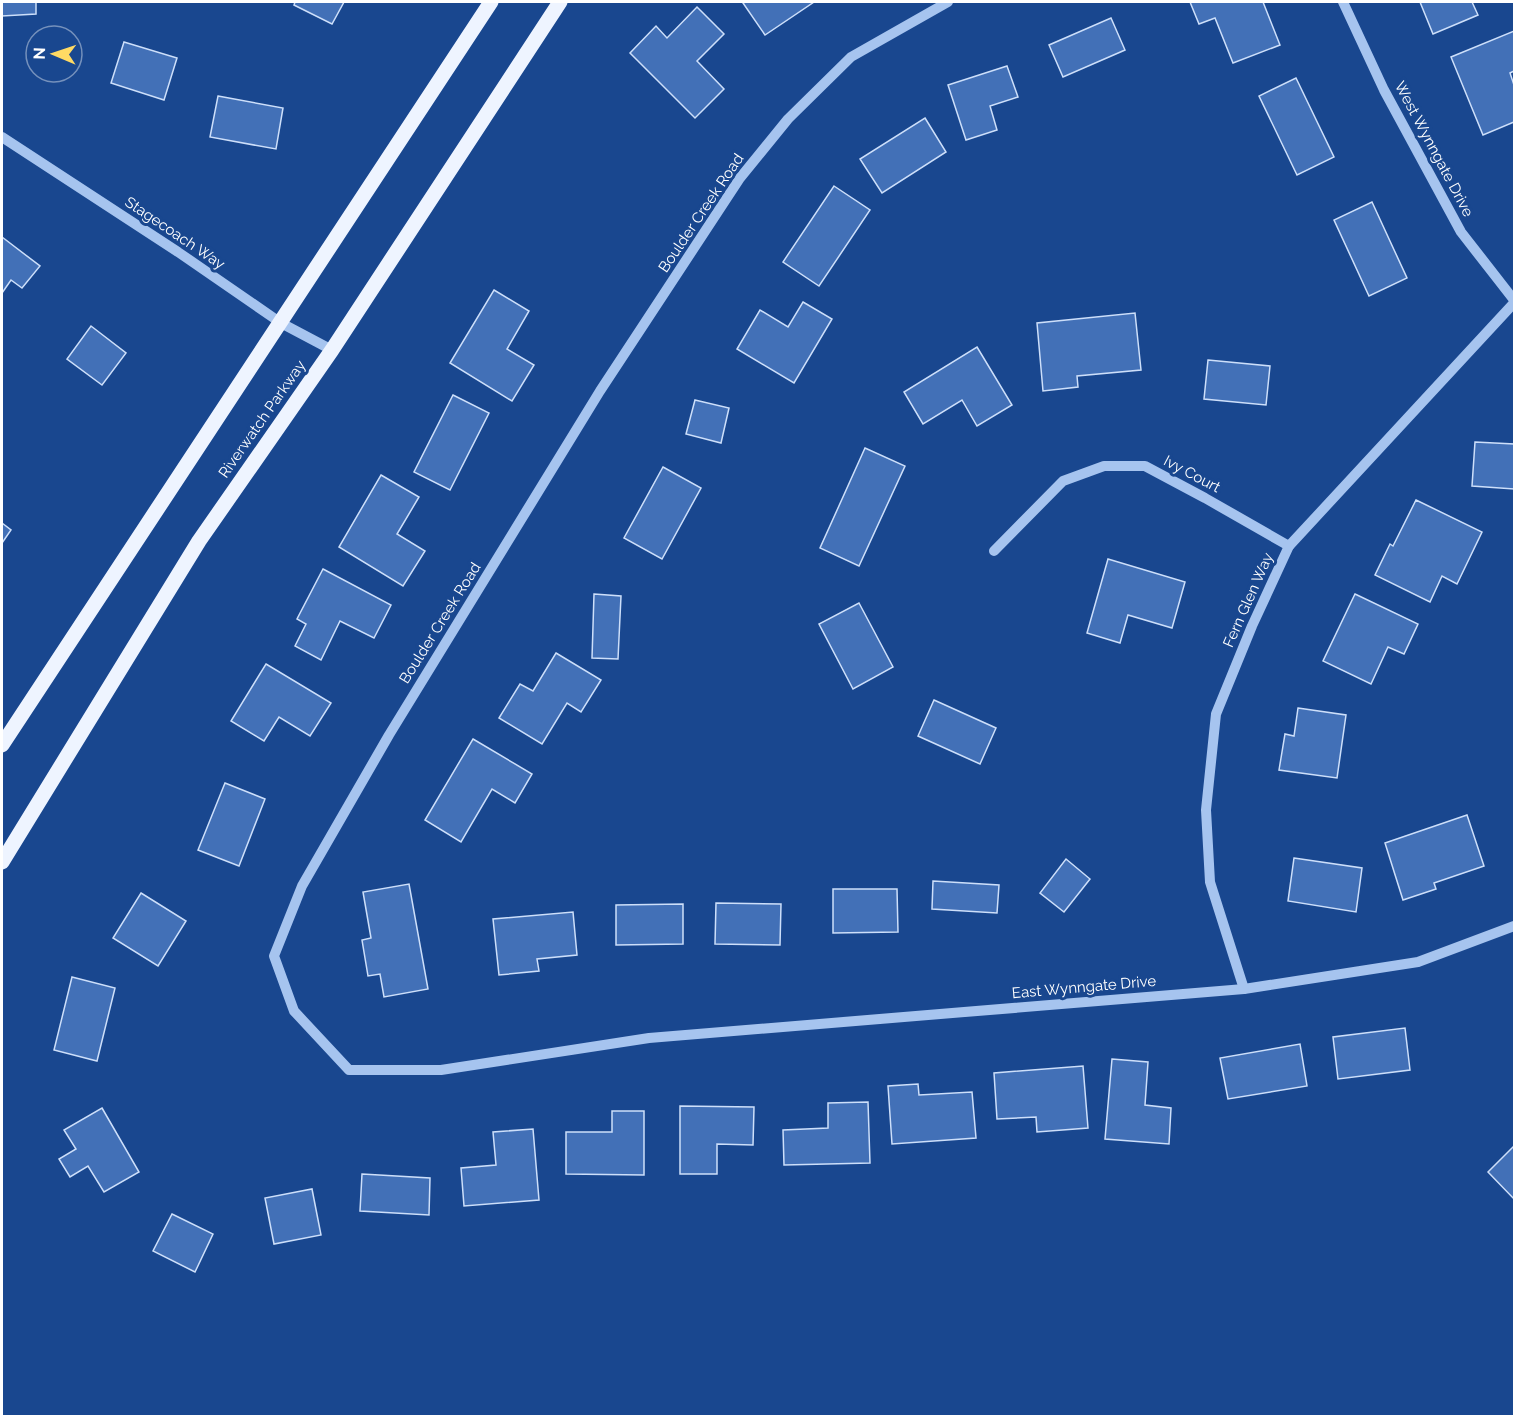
<svg xmlns="http://www.w3.org/2000/svg" width="1516" height="1418" font-family="Raleway,sans-serif">
<rect width="100%" height="100%" fill="#19478f"/>
<!-- building -->
<g fill="#4270b7" stroke="#cddffa" stroke-width="1.5">
<path d="M2,2h34v12l-34,2z"/>
<path d="M295,2h49l-12,22 -38,-19z"/>
<path d="M745,2h69l-49,33 -22,-32z"/>
<path d="M1190,2h73l17,43 -47,18 -18,-45 -16,6z"/>
<path d="M1420,2h52l6,13 -45,19z"/>
<path d="M697,7l27,27 -27,27 27,28 -29,29 -65,-65 26,-27 11,12z"/>
<path d="M1111,18l14,32 -62,27 -14,-32z"/>
<path d="M1514,31v40l-4,2 4,12v37l-31,13 -32,-78z"/>
<path d="M124,42l53,16 -13,42 -53,-17z"/>
<path d="M1007,66l11,31 -28,9 7,24 -31,10 -18,-55z"/>
<path d="M1296,78l38,79 -37,18 -38,-79z"/>
<path d="M218,96l65,12 -7,41 -66,-12z"/>
<path d="M925,118l21,34 -64,41 -22,-34z"/>
<path d="M834,186l36,24 -51,76 -36,-24z"/>
<path d="M1372,202l35,76 -38,18 -35,-76z"/>
<path d="M2,237l38,29 -18,22 -11,-8 -9,13z"/>
<path d="M494,290l35,21 -22,38 27,16 -22,36 -62,-38z"/>
<path d="M803,302l29,17 -38,64 -57,-34 23,-39 28,17z"/>
<path d="M1135,313l6,57 -64,6 1,11 -35,4 -6,-68z"/>
<path d="M91,326l35,27 -24,32 -35,-26z"/>
<path d="M977,347l35,58 -35,21 -15,-26 -39,24 -19,-32z"/>
<path d="M1208,360l62,6 -4,39 -62,-6z"/>
<path d="M453,395l36,18 -39,77 -36,-18z"/>
<path d="M695,400l34,8 -8,35 -35,-9z"/>
<path d="M1475,442l39,2v45l-42,-3z"/>
<path d="M865,448l40,18 -46,100 -39,-18z"/>
<path d="M663,467l38,21 -39,71 -38,-21z"/>
<path d="M381,475l38,22 -22,37 28,17 -22,35 -64,-39z"/>
<path d="M1416,500l66,32 -25,52 -15,-8 -12,26 -55,-27 15,-31 3,2z"/>
<path d="M2,523l9,7 -9,13z"/>
<path d="M1108,559l77,23 -13,46 -44,-13 -8,28 -33,-10z"/>
<path d="M323,569l68,36 -17,33 -34,-17 -19,39 -26,-14 11,-22 -9,-5z"/>
<path d="M594,594l27,2 -3,63 -26,-1z"/>
<path d="M1355,594l63,30 -14,30 -16,-7 -17,37 -48,-23z"/>
<path d="M859,603l34,64 -40,22 -34,-65z"/>
<path d="M556,653l45,27 -20,32 -14,-9 -25,41 -43,-26 21,-34 13,7z"/>
<path d="M266,664l65,39 -21,33 -31,-19 -15,24 -33,-20z"/>
<path d="M934,700l62,28 -16,36 -62,-28z"/>
<path d="M1298,708l48,7 -9,63 -58,-8 6,-36 9,2z"/>
<path d="M473,739l59,35 -17,29 -23,-14 -31,53 -36,-22z"/>
<path d="M225,783l40,16 -26,67 -41,-16z"/>
<path d="M1467,815l17,51 -50,17 2,6 -33,11 -18,-57z"/>
<path d="M1294,858l68,10 -6,44 -68,-11z"/>
<path d="M1066,859l24,20 -26,33 -24,-19z"/>
<path d="M933,881l66,4 -2,28 -65,-4z"/>
<path d="M409,884l19,105 -44,8 -4,-23 -12,2 -6,-36 9,-2 -8,-46z"/>
<path d="M833,889h64l1,43 -65,1z"/>
<path d="M141,893l45,28 -28,45 -45,-28z"/>
<path d="M716,903l65,1 -1,41 -65,-1z"/>
<path d="M683,904v40l-67,1v-40z"/>
<path d="M573,912l4,43 -40,4 2,12 -40,4 -6,-56z"/>
<path d="M72,977l43,11 -18,73 -43,-11z"/>
<path d="M1405,1028l5,42 -72,9 -5,-42z"/>
<path d="M1300,1044l7,42 -79,13 -8,-41z"/>
<path d="M1112,1059l36,3 -3,43 26,3 -2,36 -64,-5z"/>
<path d="M1083,1066l5,62 -51,4 -1,-15 -39,2 -3,-46z"/>
<path d="M918,1084l1,11 53,-3 4,46 -84,6 -4,-58z"/>
<path d="M868,1102l2,61 -86,2 -1,-35 45,-2v-25z"/>
<path d="M680,1106l74,1 -1,38 -36,-1v30h-37z"/>
<path d="M102,1108l37,64 -35,20 -16,-26 -18,11 -11,-18 17,-10 -12,-19z"/>
<path d="M612,1111h32v64l-78,-1v-42h46z"/>
<path d="M533,1129l6,71 -75,6 -3,-38 35,-3 -3,-33z"/>
<path d="M1514,1146v53l-26,-27z"/>
<path d="M362,1174l68,4 -1,37 -69,-4z"/>
<path d="M312,1189l9,46 -47,9 -9,-46z"/>
<path d="M172,1214l41,20 -18,38 -42,-21z"/>
</g>
<g fill="none" stroke-linecap="round" stroke-linejoin="round">
<!-- minor -->
<g stroke="#a6c4ef" stroke-width="10">
<path d="M948,2l-97,55 -63,62 -48,59 -140,213 -211,344 -87,151 -28,70 20,55 55,59h92l208,-32 595,-49 174,-27 96,-36"/>
<path d="M1343,2l41,88 77,142 53,68"/>
<path d="M2,137l176,115 103,71 51,27"/>
<path d="M994,551l69,-70 41,-15h41l60,32 84,48"/>
<path d="M1244,989l-34,-107 -4,-72 10,-96 36,-88 37,-80 225,-243"/>
</g>
<!-- major -->
<g stroke="#eef4ff" stroke-width="15">
<path d="M2,745l489,-743"/>
<path d="M2,862l197,-321 133,-191 228,-348"/>
</g>
</g>
<g text-anchor="middle" dominant-baseline="central" stroke-width="6" stroke-linejoin="round" paint-order="stroke">
<!-- street labels -->
<g font-size="15" fill="#fff" stroke="#19478f">
<text transform="translate(1434 149) rotate(62)">West Wynngate Drive</text>
<text transform="translate(701 213) rotate(-56)">Boulder Creek Road</text>
<text transform="translate(175 233) rotate(34)">Stagecoach Way</text>
<text transform="translate(262 419) rotate(-55)">Riverwatch Parkway</text>
<text transform="translate(1192 474) rotate(28)">Ivy Court</text>
<text transform="translate(1248 600) rotate(-66)">Fern Glen Way</text>
<text transform="translate(440 623) rotate(-58)">Boulder Creek Road</text>
<text transform="translate(1084 987) rotate(-5)">East Wynngate Drive</text>
</g>
</g>
<!-- border -->
<rect width="1516" height="1418" fill="none" stroke="#ffffff" stroke-width="6"/>
<!-- north arrow -->
<g transform="translate(54 54) rotate(272)"><circle r="28" fill="#19478f" stroke="#7591bc" stroke-width="1.5"/>
<path d="M0-4.5L10 22L0 15L-10 22Z" fill="#ffda64"/>
<text y="-9" font-size="16" font-weight="bold" text-anchor="middle" fill="#ffffff">N</text>
</g>
</svg>
